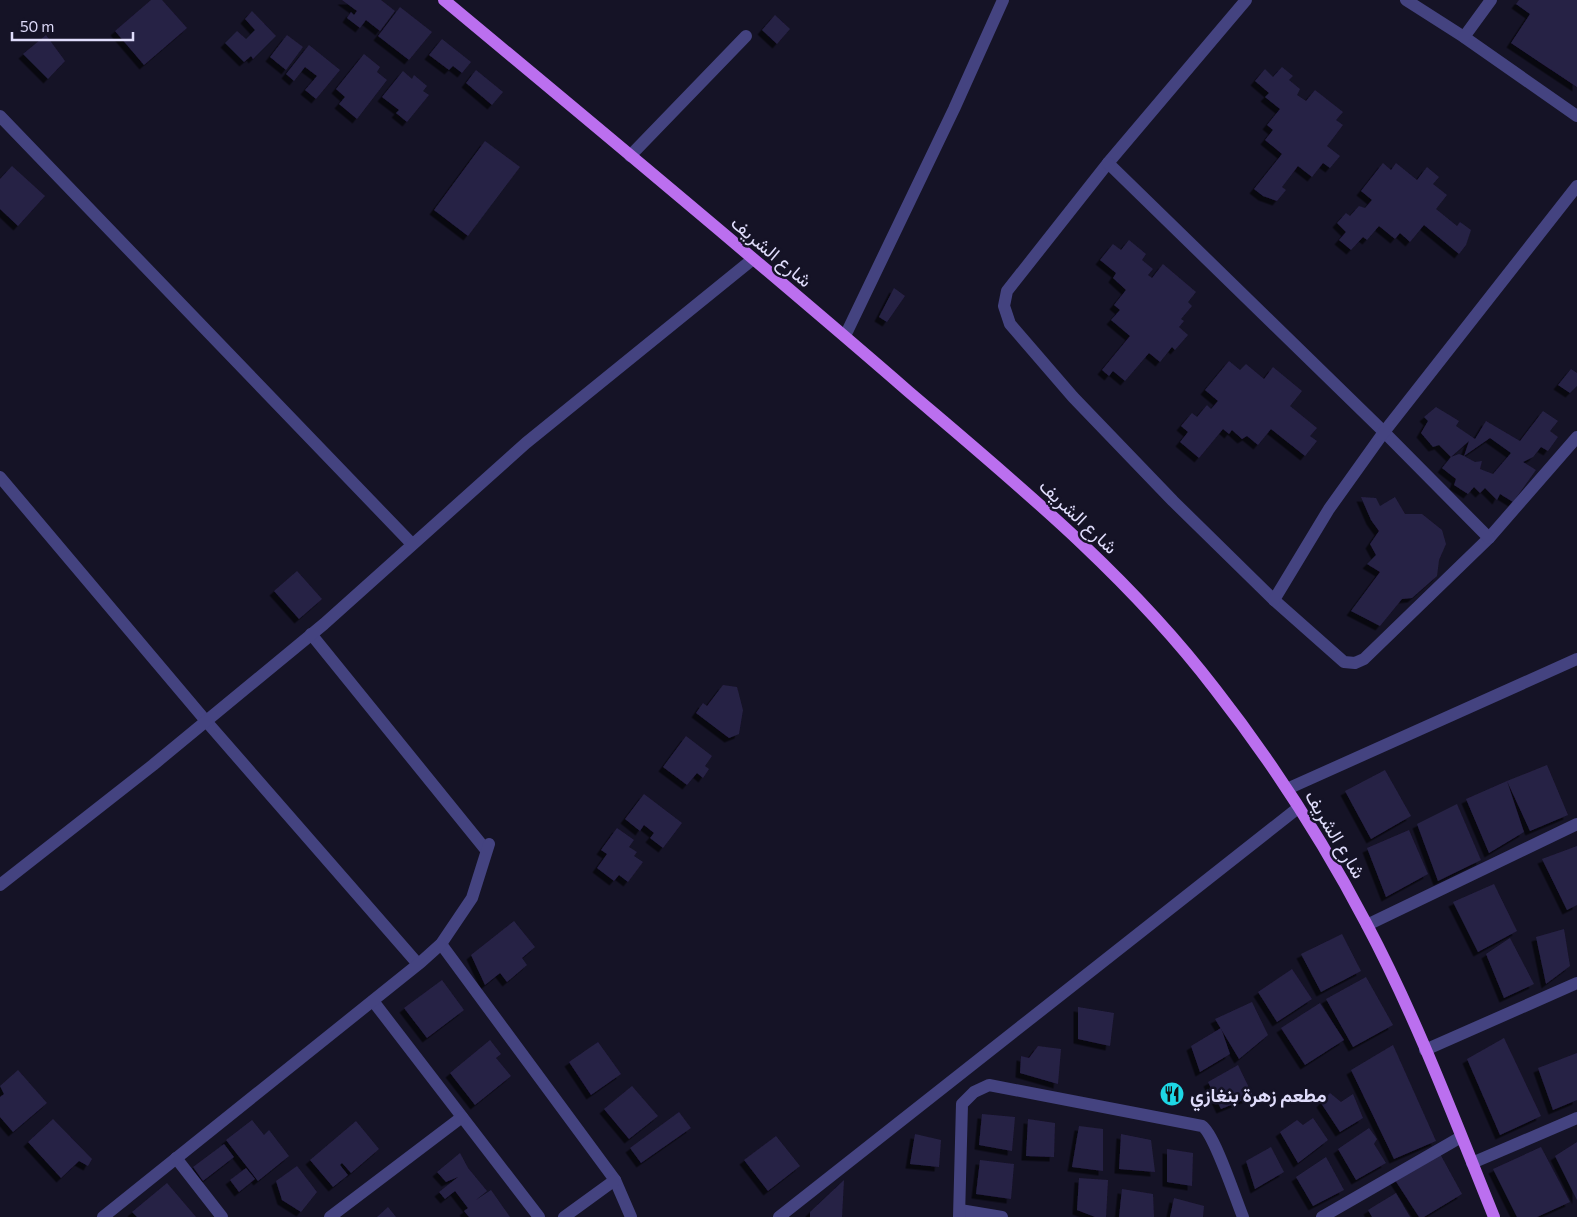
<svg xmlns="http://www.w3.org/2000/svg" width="1577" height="1217" font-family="Commissioner,Vazirmatn,sans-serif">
<defs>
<filter id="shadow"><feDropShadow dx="-4.5" dy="4.5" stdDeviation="0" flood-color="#0009"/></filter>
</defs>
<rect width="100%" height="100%" fill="#151326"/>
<!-- building -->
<g fill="#272145" fill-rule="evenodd" filter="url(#shadow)">
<path d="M151,0h11l25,28 -43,37 -29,-34z"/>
<path d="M342,0h39l14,11 -15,20 -14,-11 -6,8 -13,-10 4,-6 3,3 3,-4z"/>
<path d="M1519,0h58v87l-66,-44 19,-29 -14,-10z"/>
<path d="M400,7l32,25 -23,28 -31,-24z"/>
<path d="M252,11l24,25 -23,23 -2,-3 -7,6 -19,-19 12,-12 9,8 9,-9 -10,-11z"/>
<path d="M775,15l15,14 -13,15 -15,-14z"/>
<path d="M46,35l19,26 -17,18 -25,-25z"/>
<path d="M287,35l16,12 -17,23 -16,-13z"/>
<path d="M442,39l29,23 -9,11 -9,-7 -4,4 -20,-15z"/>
<path d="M309,45l31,25 -24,29 -11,-9 12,-14 -12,-9 -11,14 -8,-7z"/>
<path d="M364,54l16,13 -3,5 10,8 -30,39 -18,-15 6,-7 -9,-8z"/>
<path d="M1282,67l11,9 -4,4 11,9 -3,6 9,6 9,-11 28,22 -7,8 7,5 -16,21 13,10 -10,12 -7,-5 -11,14 -14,-11 -16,21 4,3 -9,11 -14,-5 -9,-7 28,-35 -17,-14 8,-10 -6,-5 13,-16 -15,-12 4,-4 -14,-12 10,-12 8,8z"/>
<path d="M476,70l27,22 -11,13 -26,-22z"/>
<path d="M403,71l9,8 2,-4 13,11 -4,5 6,4 -22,27 -11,-9 3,-3 -17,-13z"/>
<path d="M485,141l35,26 -52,69 -34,-26z"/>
<path d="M1383,163l8,7 5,-7 21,17 10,-13 12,10 -6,7 14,11 -11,14 21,17 3,-4 11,8 -5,15 -7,9 -35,-29 -14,17 -10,-9 -5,6 -16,-13 -12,14 -4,-3 -12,13 -12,-10 7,-8 -9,-9 9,-10 4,3 9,-10 6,2 7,-8 -11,-9z"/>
<path d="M12,166l33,30 -27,30 -18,-17v-30z"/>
<path d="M1129,240l17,14 -4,6 11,9 -5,6 4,3 11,-14 33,28 -8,10 4,4 -11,13 3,2 -5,6 9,8 -13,15 -3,-3 -12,15 -11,-9 -24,28 -12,-10 -4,5 -7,-6 28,-34 -19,-16 9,-10 -6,-5 12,-15 -13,-12 3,-5 -16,-13 13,-16 8,6z"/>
<path d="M894,288l11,8 -18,26 -8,-5z"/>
<path d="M1229,361l11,9 6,-6 18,15 9,-12 29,24 -12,15 27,22 -7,8 7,5 -12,15 -34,-27 -13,16 -11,-9 -5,3 -10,-9 -3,4 -6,-5 -24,29 -19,-16 8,-10 -7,-6 11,-13 5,4 10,-12 4,4 7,-8 -13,-11z"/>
<path d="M1571,369l6,4v13l-7,7 -12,-8z"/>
<path d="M1436,407l23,14 -3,5 19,13 11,-18 34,20 23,-30 15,10 -8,10 8,6 -10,14 -7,-4 -8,10 -10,5 13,8 -23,32 -13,-8 -3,6 -12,-12 -5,5 -6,-6 -6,7 -14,-9 2,-6 -14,-11 9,-11 -12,-12 -6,2 -12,-14 7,-12 -4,-4zM1490,438l21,15 -18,21 -13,-5 2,-8 -7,1 -11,-6zM1469,441l-5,15 -5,-2 -8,3z"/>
<path d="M1361,497l15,1 4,8 15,-9 10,17h17l20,16 4,14 -7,16 -2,16 -25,22 -10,1 -22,27 -29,-15 29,-39 -13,-8 9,-9 -6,-11 9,-13 -8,-11z"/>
<path d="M297,571l25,28 -23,20 -25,-28z"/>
<path d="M723,685l14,2 6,23 -4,24 -10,4 -33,-25 7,-10 4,3z"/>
<path d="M686,736l26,20 -7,10 4,3 -6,9 -6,-5 -10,12 -24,-18z"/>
<path d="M1547,765l21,50 -38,16 -23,-50 17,51 -35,21 -23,-54 41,-18z"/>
<path d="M1385,770l26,46 -40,23 -26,-48z"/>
<path d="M644,794l38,29 -19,25 -13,-10 4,-5 -10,-8 -4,6 -15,-12z"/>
<path d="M1457,804l24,56 -43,21 -21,-57z"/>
<path d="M617,828l17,12 -5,7 8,5 -3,4 9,6 -15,20 -9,-7 -5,6 -17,-13 10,-14 -6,-4z"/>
<path d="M1409,830l19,44 -42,23 -19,-49z"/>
<path d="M1577,846v59l-10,5 -25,-51z"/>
<path d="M1494,884l23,47 -39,21 -25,-50z"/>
<path d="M514,921l21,26 -13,11 5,7 -20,17 -7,-9 -15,12 -14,-30z"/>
<path d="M1564,929l6,37 -24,18 -10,-47z"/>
<path d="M1342,934l19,37 -40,21 -20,-38z"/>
<path d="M1510,938l24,46 -30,14 -18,-44z"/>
<path d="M1292,969l20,30 -35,23 -19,-30z"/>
<path d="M1366,977l27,48 -40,22 -27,-48z"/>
<path d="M442,980l22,30 -37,28 -23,-30z"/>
<path d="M1252,1002l16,33 -29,24 -24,-40z"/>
<path d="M1320,1003l24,37 -39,25 -24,-37z"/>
<path d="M1078,1007l36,6 -4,33 -32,-7z"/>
<path d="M1221,1028l9,26 -30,18 -9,-26z"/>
<path d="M1504,1038l37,78 -41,19 -33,-76z"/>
<path d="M490,1040l11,14 -5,4 15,18 -36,29 -25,-32z"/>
<path d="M598,1042l23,32 -30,21 -22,-33z"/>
<path d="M1393,1045l43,96 -42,18 -43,-89z"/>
<path d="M1038,1046l23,3 -3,35 -38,-11 1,-17 8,2z"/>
<path d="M1577,1053v47l-24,10 -15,-42z"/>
<path d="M1238,1065l15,31 -32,13 -13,-27z"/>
<path d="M18,1070l29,33 -34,29 -13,-15v-20l4,-3 -4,-8z"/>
<path d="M632,1086l26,30 -29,23 -25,-30z"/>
<path d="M1330,1093l11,9 12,-8 10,24 -23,14 -19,-29z"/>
<path d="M679,1112l12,16 -50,35 -11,-15z"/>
<path d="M982,1114l33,3 -3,34 -33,-6z"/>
<path d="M1313,1118l15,22 -30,23 -18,-31 17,-12 6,5z"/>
<path d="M53,1119l39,40 -4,7 -9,-5 -18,17 -33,-36z"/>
<path d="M1028,1119l27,4 -1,34 -28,-1z"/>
<path d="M252,1120l12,15 5,-5 20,26 -31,25 -32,-41z"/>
<path d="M356,1121l23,28 -28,24 -9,-10 -2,2 8,10 -15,12 -23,-27z"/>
<path d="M1079,1126l24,3v42l-31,-4z"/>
<path d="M1369,1128l8,11 -3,5 12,19 -30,17 -18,-31z"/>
<path d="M915,1134l26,6 -2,27 -29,-3z"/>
<path d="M1121,1134l30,6 4,32 -36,-3z"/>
<path d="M776,1136l24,30 -32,25 -24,-31z"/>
<path d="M1577,1142v58l-22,-44z"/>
<path d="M224,1144l10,13 -31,24 -10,-14z"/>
<path d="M1271,1147l13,25 -29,17 -9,-28z"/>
<path d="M1541,1147l29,55 -33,15h-20l-24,-48z"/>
<path d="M1167,1149l26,4 -1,33 -25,-4z"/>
<path d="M1439,1152l23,42 -38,23h-5l-24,-37z"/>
<path d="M460,1153l8,15 19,23 -11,9 15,-10 19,27h-41l-5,-6 4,-3 -13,-17 -10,8 -6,-7 19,-15 -12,5 -9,-10z"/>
<path d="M1326,1157l18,33 -31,16 -17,-29z"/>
<path d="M980,1160l34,4 -3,35 -35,-5z"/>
<path d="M297,1166l20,26 -16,20 -19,-12 -6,-19z"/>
<path d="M246,1168l9,11 -16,13 -9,-12z"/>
<path d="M1079,1178l29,2 -2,37h-11l-18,-7z"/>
<path d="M844,1180l-2,37h-32v-5z"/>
<path d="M167,1183l29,34h-59l-5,-5z"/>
<path d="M1122,1189l31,5 1,23h-35z"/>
<path d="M1396,1193l14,24h-38l-4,-7z"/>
<path d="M1174,1198l30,8 -1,11h-33z"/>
<path d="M388,1207l8,10h-19z"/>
</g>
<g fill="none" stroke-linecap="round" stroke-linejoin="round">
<!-- minor -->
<g stroke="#444380" stroke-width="12">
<path d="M1246,0l-138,163 -101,128 -3,15 6,18 63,73 100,104 101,99 70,62 11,1 9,-4 125,-121 88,-101"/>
<path d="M1406,0l58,37 113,79"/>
<path d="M1464,37l27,-37"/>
<path d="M0,116l412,428"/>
<path d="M630,156l116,-120"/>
<path d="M1108,163l276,269 105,106"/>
<path d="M845,336l109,-227 49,-109"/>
<path d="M0,477l206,244 212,243"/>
<path d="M1274,600l55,-91 55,-77 193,-246"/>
<path d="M311,634l175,216"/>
<path d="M1287,789l290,-130"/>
<path d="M0,885l153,-120 171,-141 202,-181 227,-184"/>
<path d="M1367,925l210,-101"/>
<path d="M441,944l174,236 16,37"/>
<path d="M373,1001l166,216"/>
<path d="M1425,1050l152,-67"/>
<path d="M176,1158l46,59"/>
<path d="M1472,1163l105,-45"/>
<path d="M960,1210l42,7"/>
<path d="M103,1217l318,-255 20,-18 31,-46 17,-54"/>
<path d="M330,1217l132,-100"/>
<path d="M564,1217l51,-37"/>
<path d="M779,1217l519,-409"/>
<path d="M959,1217l3,-113 12,-12 15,-7 213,41c12,7 34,74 41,91"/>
<path d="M1322,1217l139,-80"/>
</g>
<!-- major -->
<path stroke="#bb6fef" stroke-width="12" d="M444,0c156,130 312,259 465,392 108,92 219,183 306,297 57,73 108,152 151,234 50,94 88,195 128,294"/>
</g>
<!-- icons -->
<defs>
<symbol id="restaurant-disc" viewBox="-11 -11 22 22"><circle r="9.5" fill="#1ed7e5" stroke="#151326"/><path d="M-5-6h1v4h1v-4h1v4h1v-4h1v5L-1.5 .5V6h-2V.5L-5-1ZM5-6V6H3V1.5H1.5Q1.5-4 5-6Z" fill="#111"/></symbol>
</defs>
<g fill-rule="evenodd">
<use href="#restaurant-disc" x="1158" y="1080" width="28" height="28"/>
</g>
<g text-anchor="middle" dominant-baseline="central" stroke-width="5" stroke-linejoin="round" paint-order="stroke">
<!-- street labels -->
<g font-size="19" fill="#dfdcfb" stroke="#151326">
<text transform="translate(772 251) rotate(40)">شارع الشريف</text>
<text transform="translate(1079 516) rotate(43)">شارع الشريف</text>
<text transform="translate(1336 834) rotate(59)">شارع الشريف</text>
</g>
<!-- poi labels -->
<g font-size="19" font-weight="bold" fill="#dfdcfb" stroke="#151326" text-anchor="start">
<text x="1190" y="1094">مطعم زهرة بنغازي</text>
</g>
</g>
<!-- scale -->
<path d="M12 32v8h121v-8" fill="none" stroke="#dfdcfb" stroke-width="2.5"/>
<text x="20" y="32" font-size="15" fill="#dfdcfb" stroke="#151326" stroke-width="4" paint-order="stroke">50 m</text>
</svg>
